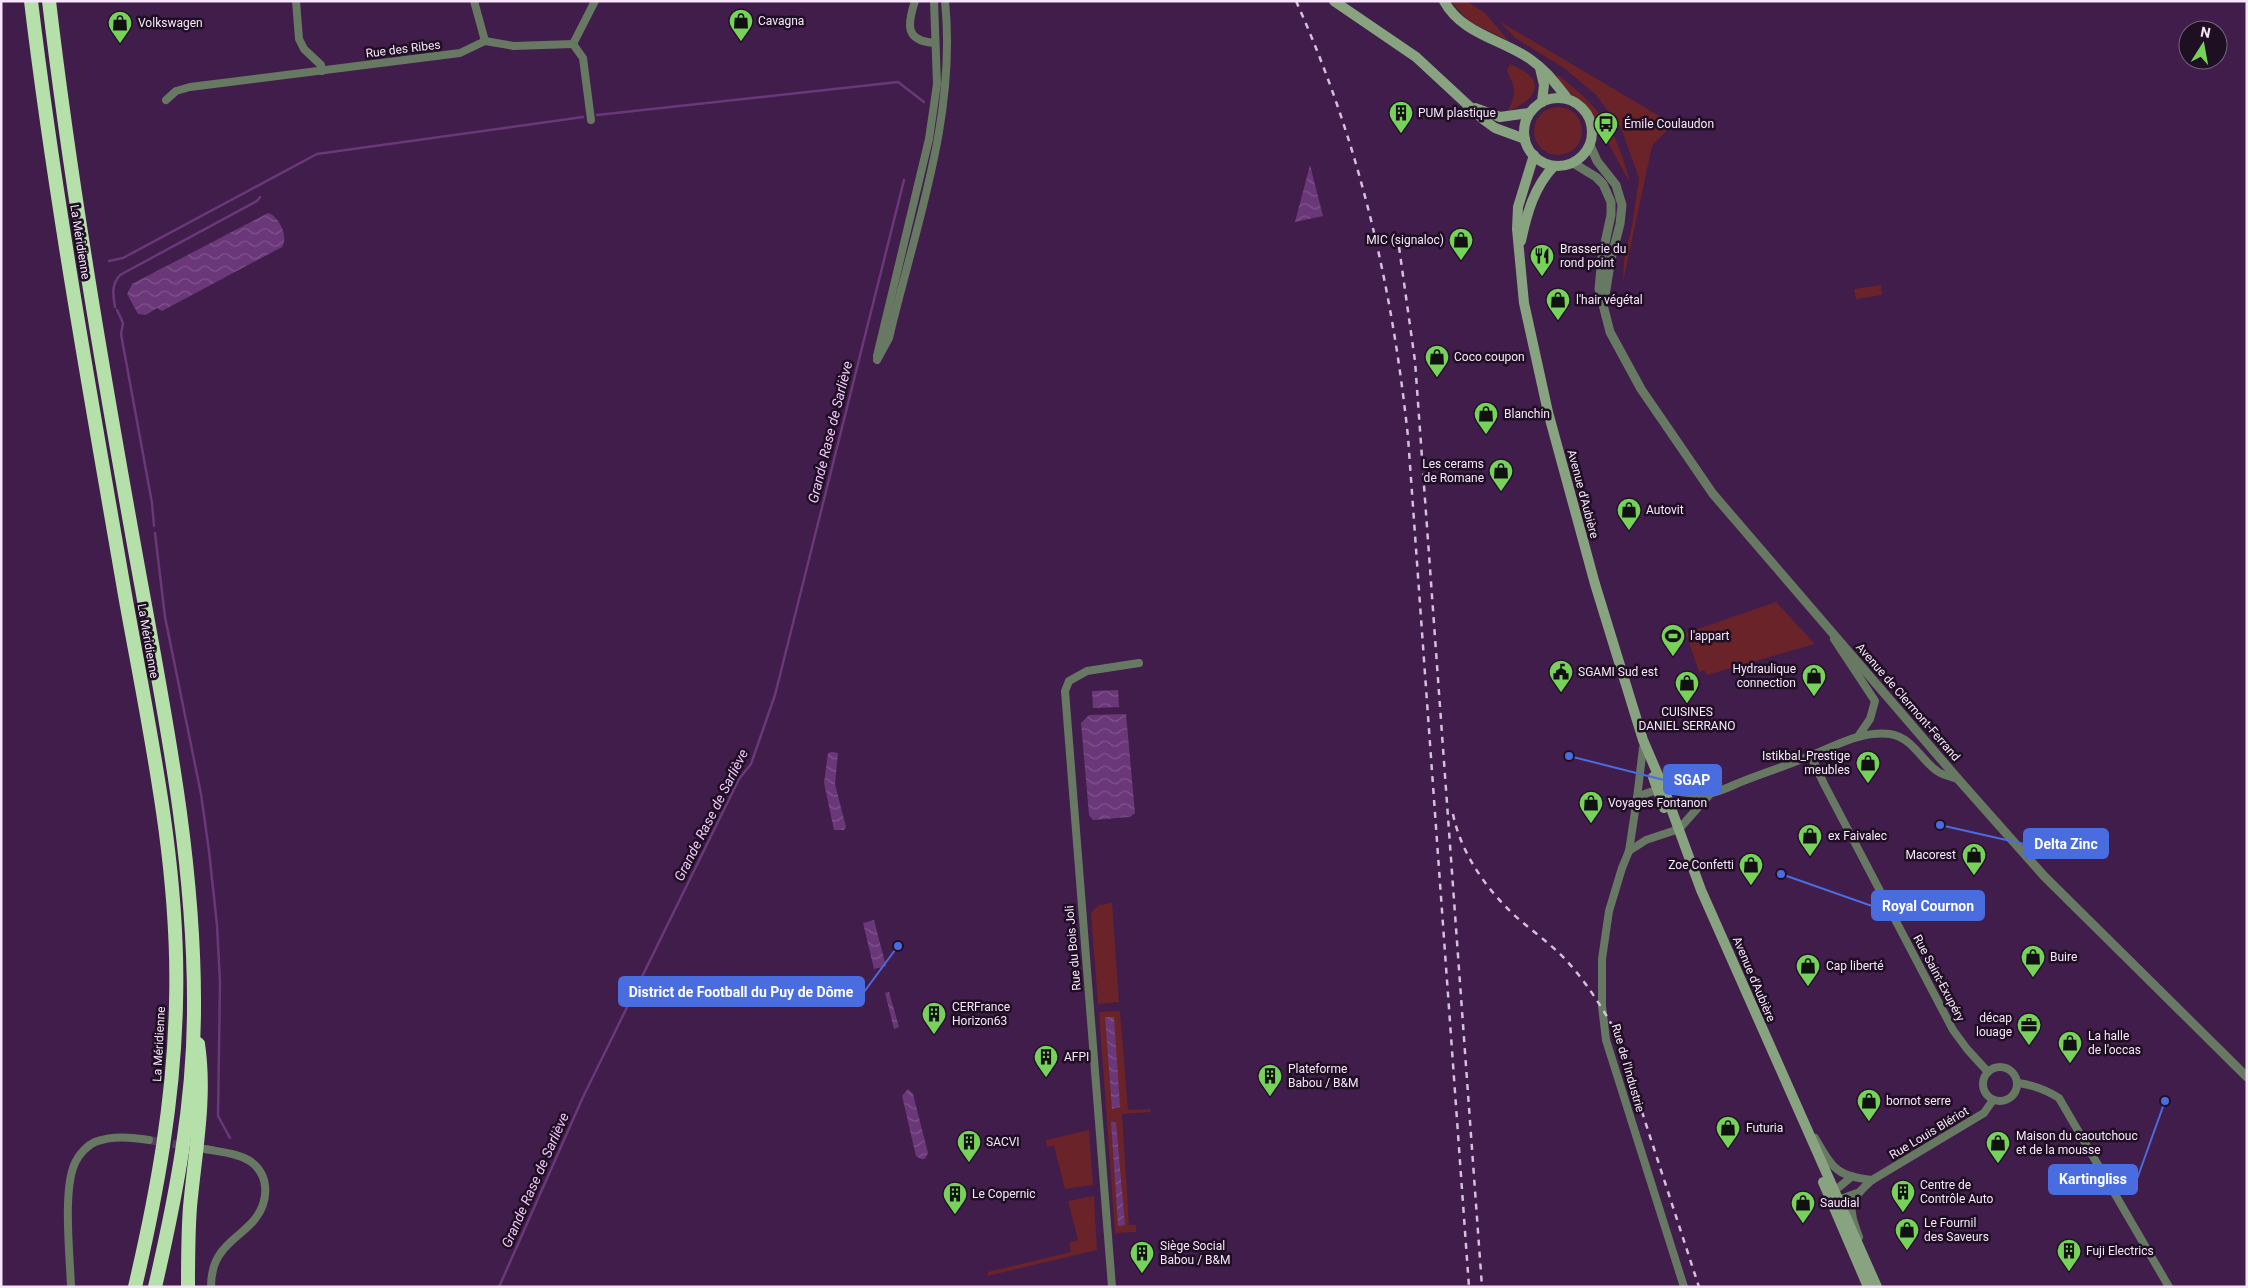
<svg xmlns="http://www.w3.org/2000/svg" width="2248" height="1288" font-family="Roboto,sans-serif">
<defs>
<pattern id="water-waves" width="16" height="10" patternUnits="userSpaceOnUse" patternTransform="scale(1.25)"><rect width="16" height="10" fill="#6a3778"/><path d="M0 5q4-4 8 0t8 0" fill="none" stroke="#80548c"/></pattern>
</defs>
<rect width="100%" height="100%" fill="#401d4a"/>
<!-- green -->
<g fill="#6a2329">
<path d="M1450,1h16l18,11 25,29 -39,-19z"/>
<path d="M1499,21l174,103 -21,22 -29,136 1,-22 8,-34 7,-48 -18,-50 -25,-33 -32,-27 -49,-30z"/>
<path d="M1510,64c6,3 12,5 18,10 19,16 -5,32 -20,37 9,-21 8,-20 -1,-40z"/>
<path d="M1557,74c44,35 59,54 73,108 -17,-27 -27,-56 -49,-79 -8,-10 -24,-14 -24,-29z"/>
<circle cx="1558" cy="131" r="24"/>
<path d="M1881,285l1,10 -26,4 -2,-10z"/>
<path d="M1776,602l39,42 -108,31 -3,-5 -5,2 -13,-39z"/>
<path d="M1112,903l7,99 -21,2 -7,-91 8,-8z"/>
<path d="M1120,1011l8,99 22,-1 1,3 -29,2 7,111h7v7l-21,1 -16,-221z"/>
<path d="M1089,1130l4,55 -28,4 -11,-43 -7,1 -1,-7z"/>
<path d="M1094,1196l3,54 -110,26 1,-4 83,-20 -2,-9 9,-3 -10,-39z"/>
</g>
<!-- water -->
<g fill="url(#water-waves)">
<path d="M1310,165l13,51 -28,6z"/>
<path d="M268,213c11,3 21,24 14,34l-120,64 -5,-3 -11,7 -8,-1 -11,-20 5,-10z"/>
<path d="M1118,690l1,17 -26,1 -1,-17z"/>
<path d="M1126,714l9,99 -5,4 -37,3 -4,-5 -8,-92 8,-8z"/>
<path d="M832,752l6,1 -3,31 11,43 -2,3h-10l-10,-47 4,-30z"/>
<path d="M874,920l12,46 -12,3 -11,-46z"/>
<path d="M889,992l10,35 -5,2 -9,-36z"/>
<path d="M1105,1017h9l6,90 -8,2z"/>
<path d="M908,1089l5,5 15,59 -3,6h-4l-5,-3 -14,-60z"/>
<path d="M1111,1122h5l9,103 -7,1z"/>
</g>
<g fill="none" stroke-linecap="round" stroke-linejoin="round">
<!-- stream -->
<g stroke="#6a3778" stroke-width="2.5">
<path d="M597,115l301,-33 26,20"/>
<path d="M109,261l14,-3 194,-104 266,-37"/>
<path d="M115,307c-2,-12 -4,-22 5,-32l137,-74 3,-4"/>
<path d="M117,310l6,13 -2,11 31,169 2,23"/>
<path d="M155,533l10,84 36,177 8,57 8,74 3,57 -2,134 12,22"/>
<path d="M499,1287l84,-190 156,-318 12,-15 24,-69 129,-515"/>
</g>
<!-- minor-tunnel -->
<path stroke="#5b3b65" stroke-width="8" stroke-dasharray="8 4" stroke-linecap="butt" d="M149,1140l37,6"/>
<!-- minor -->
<g stroke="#677962" stroke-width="8">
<path d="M296,1l3,38 5,10 17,16 1,6"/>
<path d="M474,1l11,40"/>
<path d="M915,1c-8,24 -10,40 20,42"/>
<path d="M573,44l10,14 8,62"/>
<path d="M573,44l22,-43"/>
<path d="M166,100l10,-9 14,-4 270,-34 25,-12 29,5 59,-2"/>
<path d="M877,356l52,-217 8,-55 -3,-83"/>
<path d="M877,360l12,-22c26,-111 68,-221 56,-337"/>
<path d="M1834,639l41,62 -5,18 -11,16"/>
<path d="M1811,756l13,28 129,246 14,19 21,23"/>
<path d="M1637,798l6,-50"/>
<path d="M1629,851l17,-11 33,-11 32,-36"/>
<circle cx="2000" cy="1084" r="17"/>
<path d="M2018,1083c16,2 27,6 41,15l110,189"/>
<path d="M1815,1138c18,30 20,38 57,42"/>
<path d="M205,1149c15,3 32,4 45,12 20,14 19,40 5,58 -10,13 -26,21 -35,35 -7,10 -9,21 -9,33"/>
<path d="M1832,1193l18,-15"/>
<path d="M1834,1199l4,1 19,-7"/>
<path d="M1859,1237c-11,-30 -12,-35 13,-57l112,-67 9,-13"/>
<path d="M71,1287c-1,-31 -9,-101 5,-126 4,-8 12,-16 19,-19 17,-7 37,-5 54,-2"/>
<path d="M1112,1287l-47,-596 4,-10 18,-10 52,-8"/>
<path d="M1684,1287l-78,-247 -4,-34v-47l7,-48 13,-43 7,-17 8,-53c28,-17 46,0 74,-5 12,-2 24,-9 35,-13 23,-9 46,-16 68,-26 25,-10 48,-23 76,-20 23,4 30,25 47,37 5,4 14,6 21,8"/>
</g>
<!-- tertiary -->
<g stroke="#677962" stroke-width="9">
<path d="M1590,145l7,16 19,24 6,20 -2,19 -9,35 -7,42"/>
<path d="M1573,163l23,14 7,7 8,18v13l-9,42 -3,32 11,43 31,57 72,105 245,285 86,97 203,201"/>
</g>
<!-- secondary -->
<g stroke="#87a37f" stroke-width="10">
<path d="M1334,1l82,56 68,63 11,8 30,11"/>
<path d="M1444,1c18,33 57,38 86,58 16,11 25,24 37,39"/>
<path d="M1540,68l4,17 -2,17"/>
<circle cx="1558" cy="132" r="34"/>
<path d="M1475,108l25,9 29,-4"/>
<path d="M1534,155l-16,52 -1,22 7,74 24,109 47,172 48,156 21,49 37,101 176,397"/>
<path d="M1521,241c6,-28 13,-54 33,-75"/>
<path d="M1653,777l11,31"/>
<path d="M1823,1182l45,105"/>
</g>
<!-- motorway -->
<g stroke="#b5e0a9" stroke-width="14">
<path d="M31,1c24,199 60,397 94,594 24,134 55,271 51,408 -2,97 -19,190 -41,284"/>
<path d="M49,1c22,186 54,371 87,555 27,150 59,300 58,453 0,94 -18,187 -39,278"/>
<path d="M188,1287c0,-27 0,-54 2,-80 5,-55 16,-109 8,-163"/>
</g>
<!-- rail -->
<g stroke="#d4c0da" stroke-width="2.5" stroke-dasharray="6 6" stroke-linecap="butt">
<path d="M1296,1c63,140 96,284 112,436l61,850"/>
<path d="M1399,247l16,114 67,926"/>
<path d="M1453,814c7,35 28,67 52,92 16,17 36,30 53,46 24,23 42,52 58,80l83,255"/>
</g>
</g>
<!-- icons -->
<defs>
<symbol id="shop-pin" viewBox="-11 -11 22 30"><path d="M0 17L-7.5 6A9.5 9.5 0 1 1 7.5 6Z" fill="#77d25a" stroke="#1f0f23"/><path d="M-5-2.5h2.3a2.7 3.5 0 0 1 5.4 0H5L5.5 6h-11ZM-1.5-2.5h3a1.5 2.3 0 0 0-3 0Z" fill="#111"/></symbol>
<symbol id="building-pin" viewBox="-11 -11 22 30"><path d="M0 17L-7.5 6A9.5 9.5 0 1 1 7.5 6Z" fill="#77d25a" stroke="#1f0f23"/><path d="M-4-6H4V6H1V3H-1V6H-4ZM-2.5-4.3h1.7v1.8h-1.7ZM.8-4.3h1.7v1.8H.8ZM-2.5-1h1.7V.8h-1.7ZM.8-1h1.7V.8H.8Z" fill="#111"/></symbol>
<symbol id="bus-pin" viewBox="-11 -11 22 30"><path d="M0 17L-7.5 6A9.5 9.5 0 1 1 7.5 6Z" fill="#77d25a" stroke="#1f0f23"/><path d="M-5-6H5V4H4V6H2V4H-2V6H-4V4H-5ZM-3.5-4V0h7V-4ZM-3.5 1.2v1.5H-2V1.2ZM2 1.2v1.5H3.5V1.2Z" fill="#111"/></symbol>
<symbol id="restaurant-pin" viewBox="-11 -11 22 30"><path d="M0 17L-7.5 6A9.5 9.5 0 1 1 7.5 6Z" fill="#77d25a" stroke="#1f0f23"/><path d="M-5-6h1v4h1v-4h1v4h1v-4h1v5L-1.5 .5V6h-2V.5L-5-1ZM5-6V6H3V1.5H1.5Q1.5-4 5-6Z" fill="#111"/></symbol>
<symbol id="stadium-pin" viewBox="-11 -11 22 30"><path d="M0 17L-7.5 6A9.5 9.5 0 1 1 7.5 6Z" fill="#77d25a" stroke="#1f0f23"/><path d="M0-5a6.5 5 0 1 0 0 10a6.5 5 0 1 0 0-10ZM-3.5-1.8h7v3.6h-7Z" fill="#111"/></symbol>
<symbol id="civic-pin" viewBox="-11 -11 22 30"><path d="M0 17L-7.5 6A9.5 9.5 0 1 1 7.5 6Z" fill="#77d25a" stroke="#1f0f23"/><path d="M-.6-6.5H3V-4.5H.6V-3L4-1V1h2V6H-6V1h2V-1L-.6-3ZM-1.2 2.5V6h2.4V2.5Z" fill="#111"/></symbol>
<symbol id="office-pin" viewBox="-11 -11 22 30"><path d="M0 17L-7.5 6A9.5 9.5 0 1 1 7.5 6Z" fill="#77d25a" stroke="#1f0f23"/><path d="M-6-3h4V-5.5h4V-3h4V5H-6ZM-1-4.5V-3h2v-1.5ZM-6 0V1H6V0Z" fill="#111"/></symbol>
</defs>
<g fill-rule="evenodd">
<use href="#shop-pin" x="727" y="7" width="28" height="38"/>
<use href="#shop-pin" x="106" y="9" width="28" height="38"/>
<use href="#building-pin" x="1387" y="99" width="28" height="38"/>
<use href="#bus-pin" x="1592" y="110" width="28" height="38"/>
<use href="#shop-pin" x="1447" y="226" width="28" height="38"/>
<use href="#restaurant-pin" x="1528" y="242" width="28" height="38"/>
<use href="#shop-pin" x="1544" y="286" width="28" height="38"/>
<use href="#shop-pin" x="1423" y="343" width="28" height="38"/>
<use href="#shop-pin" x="1472" y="400" width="28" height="38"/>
<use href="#shop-pin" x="1487" y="457" width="28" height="38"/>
<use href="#shop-pin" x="1615" y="496" width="28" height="38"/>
<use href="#stadium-pin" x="1659" y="622" width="28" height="38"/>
<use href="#civic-pin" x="1547" y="658" width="28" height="38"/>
<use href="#shop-pin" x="1800" y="662" width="28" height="38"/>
<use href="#shop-pin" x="1673" y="669" width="28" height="38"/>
<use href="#shop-pin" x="1854" y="749" width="28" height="38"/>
<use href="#shop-pin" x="1577" y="789" width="28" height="38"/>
<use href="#shop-pin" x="1796" y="822" width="28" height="38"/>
<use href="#shop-pin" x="1960" y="841" width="28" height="38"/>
<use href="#shop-pin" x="1737" y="851" width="28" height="38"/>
<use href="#shop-pin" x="2019" y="943" width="28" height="38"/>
<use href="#shop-pin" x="1794" y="952" width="28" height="38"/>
<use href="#building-pin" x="920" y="1000" width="28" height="38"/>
<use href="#office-pin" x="2015" y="1011" width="28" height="38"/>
<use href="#shop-pin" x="2056" y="1029" width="28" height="38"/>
<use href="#building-pin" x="1032" y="1043" width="28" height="38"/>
<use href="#building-pin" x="1256" y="1062" width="28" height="38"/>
<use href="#shop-pin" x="1855" y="1087" width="28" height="38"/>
<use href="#shop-pin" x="1714" y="1114" width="28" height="38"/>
<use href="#building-pin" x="955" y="1128" width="28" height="38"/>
<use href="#shop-pin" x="1984" y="1129" width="28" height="38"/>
<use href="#building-pin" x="1889" y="1178" width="28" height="38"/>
<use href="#building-pin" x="941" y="1180" width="28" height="38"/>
<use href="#shop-pin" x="1789" y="1189" width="28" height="38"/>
<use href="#shop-pin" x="1893" y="1216" width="28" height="38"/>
<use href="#building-pin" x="2055" y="1237" width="28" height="38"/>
<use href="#building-pin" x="1128" y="1239" width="28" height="38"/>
</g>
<g text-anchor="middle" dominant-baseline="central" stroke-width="5" stroke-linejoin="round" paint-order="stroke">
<!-- poi labels -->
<g font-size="12" fill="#f7e6fc" stroke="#1f0f23" text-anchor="start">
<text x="758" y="21">Cavagna</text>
<text x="138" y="23">Volkswagen</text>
<text x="1418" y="113">PUM plastique</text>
<text x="1624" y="124">Émile Coulaudon</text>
<text x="1444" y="240" text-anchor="end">MIC (signaloc)</text>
<text x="1560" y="249">Brasserie du<tspan x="1560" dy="14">rond point</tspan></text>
<text x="1576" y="300">l'hair végétal</text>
<text x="1454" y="357">Coco coupon</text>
<text x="1504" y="414">Blanchin</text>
<text x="1484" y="464" text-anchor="end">Les cerams<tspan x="1484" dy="14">de Romane</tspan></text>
<text x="1646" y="510">Autovit</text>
<text x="1690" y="636">l'appart</text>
<text x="1796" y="669" text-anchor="end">Hydraulique<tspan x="1796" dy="14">connection</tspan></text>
<text x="1578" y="672">SGAMI Sud est</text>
<text x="1687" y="712" text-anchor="middle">CUISINES<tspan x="1687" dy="14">DANIEL SERRANO</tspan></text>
<text x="1850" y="756" text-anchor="end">Istikbal_Prestige<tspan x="1850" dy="14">meubles</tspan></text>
<text x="1608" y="803">Voyages Fontanon</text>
<text x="1828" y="836">ex Faivalec</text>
<text x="1956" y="855" text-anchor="end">Macorest</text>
<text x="1734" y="865" text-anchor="end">Zoe Confetti</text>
<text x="2050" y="957">Buire</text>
<text x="1826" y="966">Cap liberté</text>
<text x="952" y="1007">CERFrance<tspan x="952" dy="14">Horizon63</tspan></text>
<text x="2012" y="1018" text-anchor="end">décap<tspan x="2012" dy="14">louage</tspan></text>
<text x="2088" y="1036">La halle<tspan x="2088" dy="14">de l'occas</tspan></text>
<text x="1064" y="1057">AFPI</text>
<text x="1288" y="1069">Plateforme<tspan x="1288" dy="14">Babou / B&amp;M</tspan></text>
<text x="1886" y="1101">bornot serre</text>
<text x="1746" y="1128">Futuria</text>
<text x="2016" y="1136">Maison du caoutchouc<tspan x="2016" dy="14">et de la mousse</tspan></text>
<text x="986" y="1142">SACVI</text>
<text x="1920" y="1185">Centre de<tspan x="1920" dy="14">Contrôle Auto</tspan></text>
<text x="972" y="1194">Le Copernic</text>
<text x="1820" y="1203">Saudial</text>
<text x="1924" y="1223">Le Fournil<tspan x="1924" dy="14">des Saveurs</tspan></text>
<text x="1160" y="1246">Siège Social<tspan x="1160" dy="14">Babou / B&amp;M</tspan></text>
<text x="2086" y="1251">Fuji Electrics</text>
</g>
<!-- street labels -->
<g font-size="12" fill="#f7e6fc" stroke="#1f0f23">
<text transform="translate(403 49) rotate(-7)">Rue des Ribes</text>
<text transform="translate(80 242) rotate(81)">La Méridienne</text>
<text transform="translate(1583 494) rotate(75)">Avenue d'Aubière</text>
<text transform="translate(148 641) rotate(80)">La Méridienne</text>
<text transform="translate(1908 702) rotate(49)">Avenue de Clermont-Ferrand</text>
<text transform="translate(1073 948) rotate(-95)">Rue du Bois Joli</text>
<text transform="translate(1939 978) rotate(62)">Rue Saint-Exupéry</text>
<text transform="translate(1754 979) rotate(67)">Avenue d'Aubière</text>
<text transform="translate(159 1044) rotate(-87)">La Méridienne</text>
<text transform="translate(1628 1068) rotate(74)">Rue de l'Industrie</text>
<text transform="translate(1929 1133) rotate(-31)">Rue Louis Blériot</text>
</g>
<!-- water labels -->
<g font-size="14" font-style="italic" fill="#f0c4fc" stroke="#1f0f23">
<text transform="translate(830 432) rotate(-76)">Grande Rase de Sarliève</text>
<text transform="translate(711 815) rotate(-63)">Grande Rase de Sarliève</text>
<text transform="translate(535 1180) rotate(-66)">Grande Rase de Sarliève</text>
</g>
</g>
<!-- callouts -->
<path fill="none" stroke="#496cdf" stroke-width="2" d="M1569 756L1664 780M1940 825L2024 844M1781 874L1872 906M898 946L864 992M2165 1101L2137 1179"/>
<g fill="#496cdf" stroke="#1f0f23" stroke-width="2">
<circle cx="1569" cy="756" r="5"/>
<circle cx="1940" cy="825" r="5"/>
<circle cx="1781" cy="874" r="5"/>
<circle cx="898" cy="946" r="5"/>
<circle cx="2165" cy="1101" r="5"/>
</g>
<g fill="#496cdf" stroke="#496cdf" stroke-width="2">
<rect x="1664" y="765" width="57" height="29" rx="5"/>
<rect x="2024" y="829" width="84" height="29" rx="5"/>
<rect x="1872" y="891" width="112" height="29" rx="5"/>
<rect x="619" y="977" width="245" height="29" rx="5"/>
<rect x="2049" y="1165" width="88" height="29" rx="5"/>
</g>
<g font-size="14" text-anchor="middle" font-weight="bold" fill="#fff">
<text x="1692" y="785">SGAP</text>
<text x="2066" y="849">Delta Zinc</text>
<text x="1928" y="911">Royal Cournon</text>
<text x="741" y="997">District de Football du Puy de Dôme</text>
<text x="2093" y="1184">Kartingliss</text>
</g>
<!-- border -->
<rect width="2248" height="1288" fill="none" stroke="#f7e6fc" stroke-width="5"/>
<!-- north arrow -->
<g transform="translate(2203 45) rotate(11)"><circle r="24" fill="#1f0f23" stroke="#75657a"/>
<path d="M0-4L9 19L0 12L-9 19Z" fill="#77d25a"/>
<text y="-8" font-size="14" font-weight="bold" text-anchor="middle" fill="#f7e6fc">N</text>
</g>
</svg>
